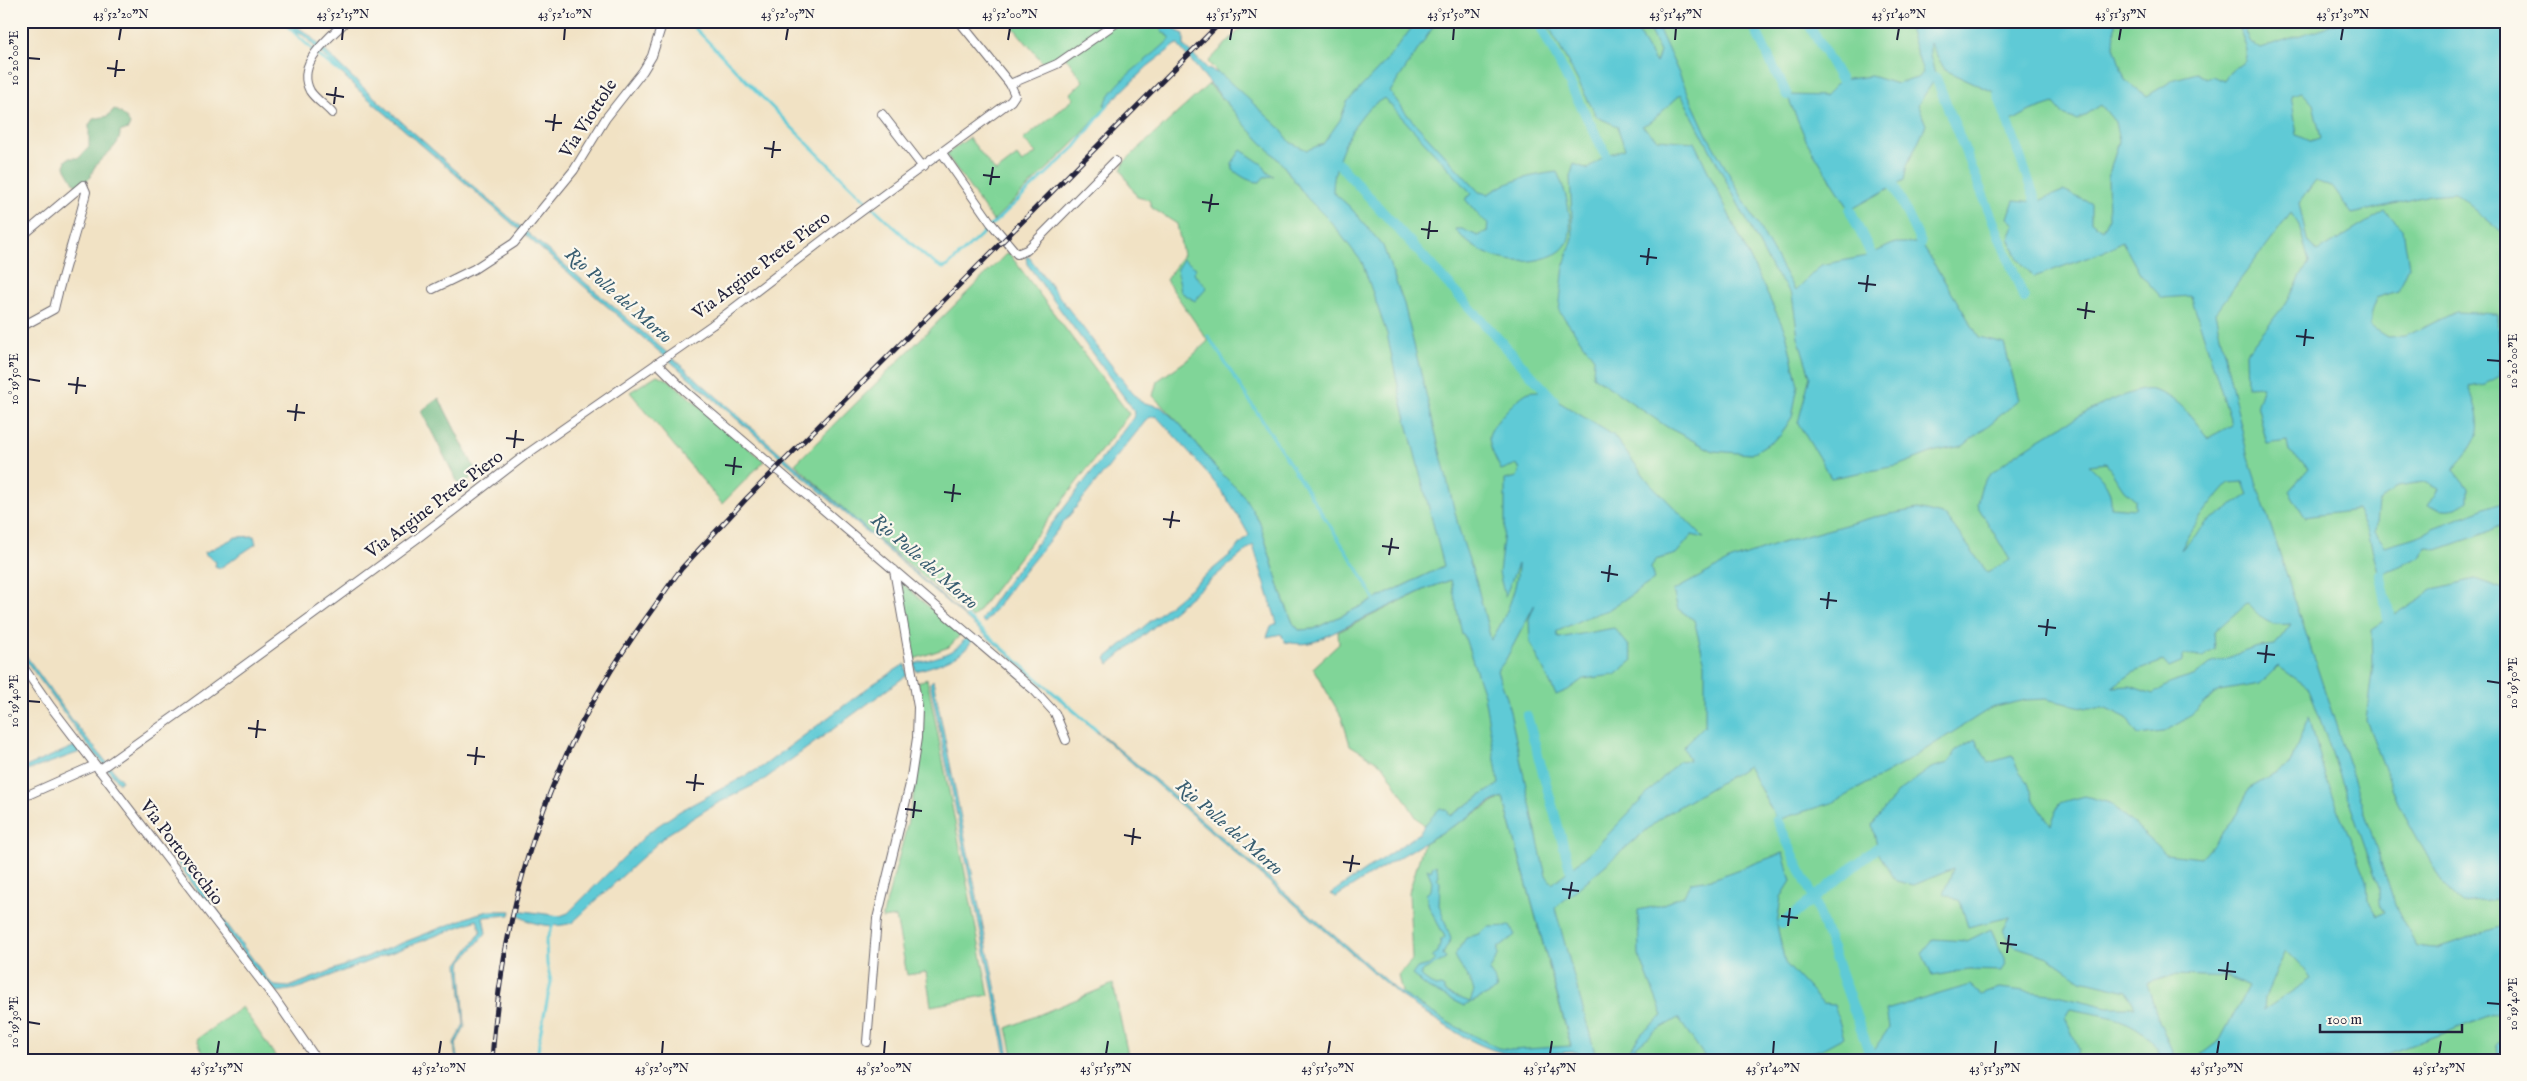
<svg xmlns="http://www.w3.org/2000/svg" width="2527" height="1081" font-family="'IM FELL English',serif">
<rect width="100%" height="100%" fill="#fbf7ec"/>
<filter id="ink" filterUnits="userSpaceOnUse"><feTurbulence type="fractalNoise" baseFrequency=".02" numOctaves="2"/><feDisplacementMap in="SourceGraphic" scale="10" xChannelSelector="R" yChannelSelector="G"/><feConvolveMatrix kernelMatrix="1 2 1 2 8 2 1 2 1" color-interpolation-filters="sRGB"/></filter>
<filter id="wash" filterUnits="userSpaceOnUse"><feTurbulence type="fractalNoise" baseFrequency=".0096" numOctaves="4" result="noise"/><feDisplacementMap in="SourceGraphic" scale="20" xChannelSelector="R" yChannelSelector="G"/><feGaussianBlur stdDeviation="1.12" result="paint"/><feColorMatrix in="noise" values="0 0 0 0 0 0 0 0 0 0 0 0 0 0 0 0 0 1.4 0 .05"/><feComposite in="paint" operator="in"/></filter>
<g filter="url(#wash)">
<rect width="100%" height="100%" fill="#f1e2c4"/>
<!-- green -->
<g fill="#80d598" stroke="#517c6a">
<path d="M1008,21h150l4,10 9,7c-22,24 -46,39 -67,66l4,1 -35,39 -80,77 -47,-67 23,-16 27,34 21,-16 5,7 14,-10 -13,-13 51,-41 -4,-5 13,-13 -19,-26 -20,9z"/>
<path d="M1248,21h1258v1018l-9,5 1,16h-917l-90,-328 9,52 -50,32 -15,-2 -2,5 -9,6 -8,-8 -32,-51 -34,-21 -8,-27 -29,-50 26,-24 -1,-12 88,-43 25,-9 -7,-14 -130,63 -15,1 -6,-7 -11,-27 -22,-73 -17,-28 -28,-28 -36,-44 -26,-27 4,-15 33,-23 18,-17 -42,-61 17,-25 -6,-31 -25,-16 -3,-8 -12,-3 -16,-27 3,-8 85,-78 74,81 24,33 24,24 18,2 -141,-162z"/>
<path d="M1008,252l121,162 -156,204 -114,-95 -64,-59z"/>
<path d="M657,375l12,5 95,81 -42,43 -92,-112z"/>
<path d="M900,581l60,54 -11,12 -35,12z"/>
<path d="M927,679l62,316 -58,11 -5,-34 -19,3 -11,-58 -14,2c19,-74 50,-162 36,-237z"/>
<path d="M1503,797l68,250 -68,5 -46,-20 -54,-36 -5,-20 14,-16 -3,-68 15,-49z"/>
<path d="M1113,984l16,76h-115l-7,-32z"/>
<path d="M242,1007l36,53h-72l-9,-21z"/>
</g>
<!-- forest -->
<g fill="#68b680" stroke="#456c5e">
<path d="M114,109c7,3 12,8 16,15l-2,5 -8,3c1,19 -27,26 -29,45l-12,10 -3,-1 -11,-19 1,-7 3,-2h10l10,-11v-22l4,-6 15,-3z"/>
<path d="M439,398l38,75 -17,14 -39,-76z"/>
</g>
<!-- water -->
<g fill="#5ecad6" stroke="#407688" fill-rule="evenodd">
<path d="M283,21h6l20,14 44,43 120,108 193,166 372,329 126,106 236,206 49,30 49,25 15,2 58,-4 -68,-249c-16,6 -29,17 -44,26 -42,23 -83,48 -123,74l-6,-3 90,-61c4,-9 14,-18 20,-25l7,2 3,6 49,-32 -15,-89 -20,-60 -2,-1 -11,-54 -25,9 -110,52c-11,4 -19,3 -31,1l-4,-8 -14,3 4,-11 6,-3 -24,-78 -144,119 -3,-6 124,-103 19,-20c-25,-47 -57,-80 -93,-119l-8,2 -134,166 -29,39 -4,-3 27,-39 125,-163 2,-6 -108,-148 -1,-7h3l102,134 10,11 20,5 18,16 36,44 28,28 17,28 22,73 11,27 6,7 15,-1 130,-63 -43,-166 -14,-66 -25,-72 -31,-40 -24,-24 -24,-33 -36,-38 -70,-83 -29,22 -40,39h-4c14,-29 46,-45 67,-67l-9,-7 -4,-10h12l5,9 9,4v12l24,23 14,6 57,52 12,16 16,7 16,-6 17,-24 7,-18 40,-42 30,-39h20l-47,71 20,26 69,74 9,2c21,-14 45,-19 69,-22 8,16 19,54 10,71 -5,9 -13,12 -22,15 -32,10 -70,-3 -90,-29h7l16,7 9,-4 1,-9 -7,-5 -16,-19 7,-5 -88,-96c-6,4 -15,9 -19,14 -18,21 -32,53 -32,80l17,15 33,39 21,58 56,229 16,48 15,59c14,-20 27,-52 27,-76l-13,33 -6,-24 6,-50v-43l12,-3 3,-7 -3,-6 -16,6c-4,-9 -12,-22 -12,-33 0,-10 30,-42 40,-45 3,-1 8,-1 12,-1l72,44 36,47 55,56 -12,-3 -16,19 -21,6 -4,8 3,12 -46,30 -23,8 -29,14 3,6 55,-10 15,18 4,14 -18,15 -32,4 -15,11 -12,5 -26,-53 -1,-23 6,-15 -30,57 -8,10 10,27 36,166 3,11 6,9 39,-32 88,-91 10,-1 -6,-13 22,-22v-61l-11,-44 -16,-11 -5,-18 56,-30 55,-19 90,-25 44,-8 28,7 41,56 23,-12 -33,-55c2,-7 3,-19 8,-25 18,-23 141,-97 167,-90 28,7 39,27 56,48l24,-13 -41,-129 -29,2 -22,-24 -18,-33 -19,11 -69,25 -16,-18 -9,-21 6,-14 -7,-6 6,-18 22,2 27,-11 28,12v19l12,8 6,-12 -1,-41 11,-36 -4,-19 -14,-17 -23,15 -13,-4 -11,-13 -24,8 -18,10 -14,-27 -53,-24 -15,-27v12l6,23 -18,26 8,21 -19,40 -3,15 -54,30 -43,-68 -20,-47 38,1 16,-16 30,-4 26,8 20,-6 6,-5 -16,-52h208l-1,26 11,33 22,16 28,-17 22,-6 9,6 6,-3 12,5 6,-9 15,-11 2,-11 -10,-29h4l8,20 11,7 84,-27h162v211l-3,1 -48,-40 -25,2 -78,19 -19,-26 -18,-7 -16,22 8,37 11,12 67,-41 18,18 6,38 -11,24 -22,7 -5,14 -1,14 18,11 18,-1 50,-24 42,2 2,62 -15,8 -16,3c15,42 14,49 -16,82l15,19v13c-13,11 -24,9 -40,5l10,-17 -14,-7 -27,4 -19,17 -3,29 10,14c14,-5 40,-10 48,-18l71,-27 2,21 -20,11 -49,17 -11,-3 -4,9 -43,19 -11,-42 -11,-23 -52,7 -16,-26 20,-23 -20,-16 -2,-11 -20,3 -10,-40 6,-18 -16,1 -1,-34 40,-50 23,-41 -10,-37 -8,-12 -76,100 33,144 147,448 21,42 21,1 69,-23v85l-135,50h-177l26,-20 28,-53 -20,-10 -54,-2 -27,8 10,33 19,44h-13c-19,-42 -53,-43 -93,-51l-5,8 14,32 -5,11h-202l-2,-5 19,-27 -3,-18 84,-25 11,10 18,-7 59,7 50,12h27l-8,-16 -46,-11 -33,-23 -34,-11 -11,-16 7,-13 -42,10 -8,-26 -16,-7 9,-25 -39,16 -18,-4 -17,-27 -7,-29 25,-32 34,-25 17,-5 7,-12 20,-12 13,24 24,-7 7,15 9,11 6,18 17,25 8,-22 26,-7 25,7 56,51 35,4 32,-37 17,-33 39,-22 20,-50 16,60 42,104 1,20 10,16 7,-4 -6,-9v-16l-70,-199 -31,-22 -18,18 -41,7 -37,31 -19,10 -25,3 -11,-17 -21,-10h-19l-42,-9 -19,1 -35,8 -90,57 -67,37 -57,18 -29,-54 -85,50 -108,92 42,152h-14l-6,-8c-22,0 -44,5 -66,2 -33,-3 -84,-40 -112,-59l-1044,-908 -51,-51zM2302,92l11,12 8,34 -11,3 -13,-6 -6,-40zM2106,463l18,27 11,9v10l-24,-2c1,-19 -8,-29 -22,-42zM2243,482l5,13 -42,28 -25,27c12,-25 29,-47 48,-67zM2247,603c17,17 19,23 44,21l-16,21 -17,2 -48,17 -14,11 -25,8 -18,11 -23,-8 -18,1 22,-15 29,-11 6,7 14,-6v-7l20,2 12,-8 -1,-17zM2286,950l19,20 6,9 -47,31 1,-13z"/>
<path d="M1546,21h88l8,19 14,23 4,-11 -15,-31h10l52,114 88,156 26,-26 46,-9 28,-13h26l58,94 25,6 15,57 -56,46 -27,5 -39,15 -66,12 -33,-55 12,-47 -12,-39 -6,-42 -19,-24 -92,-177 -29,27 -10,5 15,13 37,3 92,191 12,53 -6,31 -12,19 -29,18 -38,-3 -46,-24 -74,-51 1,-18 -35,-47 5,-46 9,-27 -3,-61 4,-13 14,5 18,-14 19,-6 -8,-23 -20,-9z"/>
<path d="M1241,150l21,14 6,9 6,3 -10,1 -4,5c-11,0 -19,-6 -27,-12l-1,-7z"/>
<path d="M1183,259l13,9 -2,6 13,14 -12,13 -14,-9 -4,-23z"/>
<path d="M254,536l2,8 -36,24 -5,-2 1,-4 -12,-9 32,-16z"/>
<path d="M2475,579l31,11v308l-44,5 -18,-17 -46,-83 -32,-83 7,-56 -1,-35 62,-40z"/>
<path d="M967,634l5,6c-8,18 -39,26 -56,31l-2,-7c17,-6 47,-10 53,-30z"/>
<path d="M21,649l52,72 49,60 -3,2 -33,-40 -62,-85z"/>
<path d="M905,664l2,11 -145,106 -50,25 -46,29 -94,88c-17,5 -39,3 -54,-8l1,-4h5l36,5 8,-3 82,-82 30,-20 82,-44 111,-83z"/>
<path d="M933,680l77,380h-3l-77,-377z"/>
<path d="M75,746l5,6 -59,21v-4z"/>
<path d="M163,837l105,143 7,6 14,1 185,-72 14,-4h23l-1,4 -27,2 3,16 -24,28 -1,6 4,59 -9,18 2,16h-2l-2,-17 10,-19 -6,-60 23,-32 -4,-12 -181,69 -19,3 -11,-8 -106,-145z"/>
<path d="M1783,853l8,28 -10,16 -4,28 8,38 38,41 11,1 10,32 -24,13 -46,10h-67l-29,-42 -24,14 -29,24 17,-23 21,-17 -24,-61 -1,-45 20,-4 25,-10 8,-14 21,-3z"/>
<path d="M1436,865l3,10 -2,4 3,3 -1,23 12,34 -8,15 3,5 -24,12 -2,5 15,11 6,-1 3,2v4l26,10 4,-11c-4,-12 -13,-23 -20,-35l12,-18 13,-4 10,-7 21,-1 5,9 -17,13v8l-9,15 5,7 3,12 -33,16 -36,-18 -16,-13 5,-7 12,-3 6,-5 -4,-3 7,-5 3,-12 4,-3 -16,-30 -3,-13 5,-4 1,-9 -5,-12 4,2 2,-5z"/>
<path d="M1991,929l15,34 -4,8 -33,-1 -37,6 -10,-23 11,-14 34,2z"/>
<path d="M2506,1039v21h-8l-1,-16z"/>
</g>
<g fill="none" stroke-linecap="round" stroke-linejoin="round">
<!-- stream -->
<g stroke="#5ecad6" stroke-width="3">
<path d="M282,21l37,35 21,16"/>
<path d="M688,21c67,68 132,138 203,203 14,12 35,37 52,44l5,-2 127,-119 33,-42"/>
<path d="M1208,336l151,235 16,30"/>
<path d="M967,617l129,113"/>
<path d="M537,1060l3,-25 11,-53 -4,-18 -1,-23 7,-16"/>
</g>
<!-- canal -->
<g stroke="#5ecad6" stroke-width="10">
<path d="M1538,21l68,134"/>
<path d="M1751,21l36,74"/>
<path d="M1807,21l34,59"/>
<path d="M1936,78l88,220"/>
<path d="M1998,94l38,108"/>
<path d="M1338,163l216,237"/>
<path d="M1893,184l28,59"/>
<path d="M1850,210l21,44"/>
<path d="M2380,574l10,43 -2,2z"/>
<path d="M1527,716l43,153"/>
<path d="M1777,820l37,79 58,161"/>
<path d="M1782,924l95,-76"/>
</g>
</g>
</g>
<g filter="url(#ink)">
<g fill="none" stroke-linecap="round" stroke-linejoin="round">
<defs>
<g id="minor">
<path d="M959,21l51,63"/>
<path d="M332,113c-6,-7 -17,-14 -22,-22 -15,-28 18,-51 36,-70"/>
<path d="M882,114l41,53"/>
<path d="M942,153l49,70 26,31 10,-4 88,-89"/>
<path d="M21,237l62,-52 3,7c-9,39 -23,77 -32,117l-33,18"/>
<path d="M433,289l41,-20 40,-26 60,-73 32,-52 37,-47 9,-15 11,-35"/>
<path d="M657,363l28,28 350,300 20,22 11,27"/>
<path d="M21,664l30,43 224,292 42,61"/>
<path d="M99,770l90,-64 230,-169 105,-81 188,-131 124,-95 175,-129 4,-6 -5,-11 47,-20 62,-43"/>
<path d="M21,798l74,-33"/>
<path d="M867,1042l10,-123 33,-135 7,-46 1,-31 -24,-137"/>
</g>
</defs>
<!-- minor casing -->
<use href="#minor" stroke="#6a656b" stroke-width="10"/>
<!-- minor -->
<use href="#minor" stroke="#fff" stroke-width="8"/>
<defs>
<path id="rail" d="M492,1060c11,-164 59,-312 157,-446 11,-15 21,-31 33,-46 21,-23 43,-46 64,-69l476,-478"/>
</defs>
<!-- rail casing -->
<use href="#rail" stroke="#22223b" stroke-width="5"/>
<!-- rail -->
<use href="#rail" stroke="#fbf7ec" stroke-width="3" stroke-dasharray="9" stroke-linecap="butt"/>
</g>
</g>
<!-- ticks -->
<path fill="none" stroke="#22223b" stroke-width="2" d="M119,40l2,-12M342,40l1,-12M564,40l1,-12M786,40l2,-12M1008,40l2,-12M1230,40l2,-12M1453,40l1,-12M1675,40l1,-12M1897,40l2,-12M2119,40l2,-12M2341,40l2,-12M28,58l12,1M107,68l18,2M115,77l2,-17M326,94l18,3M334,104l2,-17M545,121l17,2M553,131l2,-17M764,148l17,2M772,158l2,-17M983,175l17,2M990,185l3,-18M1202,202l17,2M1209,212l3,-18M1421,229l17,2M1428,239l2,-18M1640,256l17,2M1647,265l2,-17M1858,283l18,2M1866,292l2,-17M2077,309l18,3M2085,319l2,-17M2296,336l18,2M2304,346l2,-17M2487,360l13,1M28,379l12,2M68,384l18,2M76,394l2,-17M287,411l18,2M295,421l2,-17M506,438l18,2M514,448l2,-18M725,465l17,2M733,475l2,-18M944,492l17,2M952,502l2,-18M1163,519l17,2M1170,528l3,-17M1382,546l17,2M1389,555l3,-17M1601,572l17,3M1608,582l2,-17M1820,599l17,2M1827,609l2,-17M2038,626l18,2M2046,636l2,-17M2257,653l18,2M2265,663l2,-18M2487,681l13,2M28,701l12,1M248,728l18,2M256,738l2,-18M467,755l18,2M475,765l2,-18M686,782l18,2M694,791l2,-17M905,809l17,2M913,818l2,-17M1124,835l17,3M1132,845l2,-17M1343,862l17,2M1350,872l3,-17M1562,889l17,2M1569,899l3,-17M1781,916l17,2M1788,926l2,-18M2000,943l17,2M2007,953l2,-18M2218,970l18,2M2226,980l2,-18M2487,1003l13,1M28,1022l12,2M217,1054l2,-13M439,1054l2,-13M662,1054l1,-13M884,1054l1,-13M1106,1054l2,-13M1328,1054l2,-13M1550,1054l2,-13M1773,1054l1,-13M1995,1054l1,-13M2217,1054l2,-13M2439,1054l2,-13"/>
<g text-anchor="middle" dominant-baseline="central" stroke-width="4.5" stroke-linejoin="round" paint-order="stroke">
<!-- street labels -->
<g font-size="18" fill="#22223b" stroke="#fbf7ec">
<text transform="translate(589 119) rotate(-57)">Via Viottole</text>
<text transform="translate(762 266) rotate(-37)">Via Argine Prete Piero</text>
<text transform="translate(435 505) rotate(-37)">Via Argine Prete Piero</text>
<text transform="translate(181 853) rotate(53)">Via Portovecchio</text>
</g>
<!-- water labels -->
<g font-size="19" font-style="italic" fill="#375d71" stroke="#fbf7ec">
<text transform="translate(618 296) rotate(41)">Rio Polle del Morto</text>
<text transform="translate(924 562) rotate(41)">Rio Polle del Morto</text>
<text transform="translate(1229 828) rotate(41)">Rio Polle del Morto</text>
</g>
</g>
<!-- margin -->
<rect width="2527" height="1081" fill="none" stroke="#fbf7ec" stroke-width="55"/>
<!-- scale -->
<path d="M2320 1024v8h142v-8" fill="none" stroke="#22223b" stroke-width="2.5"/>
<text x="2327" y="1024" font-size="15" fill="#22223b" stroke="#fbf7ec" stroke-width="4" paint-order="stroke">100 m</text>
<rect x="28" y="28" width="2472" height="1026" fill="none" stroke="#22223b" stroke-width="2"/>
<g font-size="12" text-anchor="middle" fill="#22223b">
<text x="121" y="18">43°52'20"N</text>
<text x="343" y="18">43°52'15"N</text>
<text x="565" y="18">43°52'10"N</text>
<text x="788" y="18">43°52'05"N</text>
<text x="1010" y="18">43°52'00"N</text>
<text x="1232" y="18">43°51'55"N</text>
<text x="1454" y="18">43°51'50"N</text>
<text x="1676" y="18">43°51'45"N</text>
<text x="1899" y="18">43°51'40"N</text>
<text x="2121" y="18">43°51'35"N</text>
<text x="2343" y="18">43°51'30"N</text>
<text transform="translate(14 58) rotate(-90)" y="4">10°20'00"E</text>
<text transform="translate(2513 361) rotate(-90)" y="4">10°20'00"E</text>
<text transform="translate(14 379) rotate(-90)" y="4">10°19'50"E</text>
<text transform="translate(2513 683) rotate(-90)" y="4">10°19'50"E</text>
<text transform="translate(14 701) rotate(-90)" y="4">10°19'40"E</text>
<text transform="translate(2513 1004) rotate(-90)" y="4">10°19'40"E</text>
<text transform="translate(14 1022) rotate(-90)" y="4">10°19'30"E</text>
<text x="217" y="1072">43°52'15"N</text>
<text x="439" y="1072">43°52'10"N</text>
<text x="662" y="1072">43°52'05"N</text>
<text x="884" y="1072">43°52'00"N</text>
<text x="1106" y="1072">43°51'55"N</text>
<text x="1328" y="1072">43°51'50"N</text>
<text x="1550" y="1072">43°51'45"N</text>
<text x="1773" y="1072">43°51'40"N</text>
<text x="1995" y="1072">43°51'35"N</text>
<text x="2217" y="1072">43°51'30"N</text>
<text x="2439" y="1072">43°51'25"N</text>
</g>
</svg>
